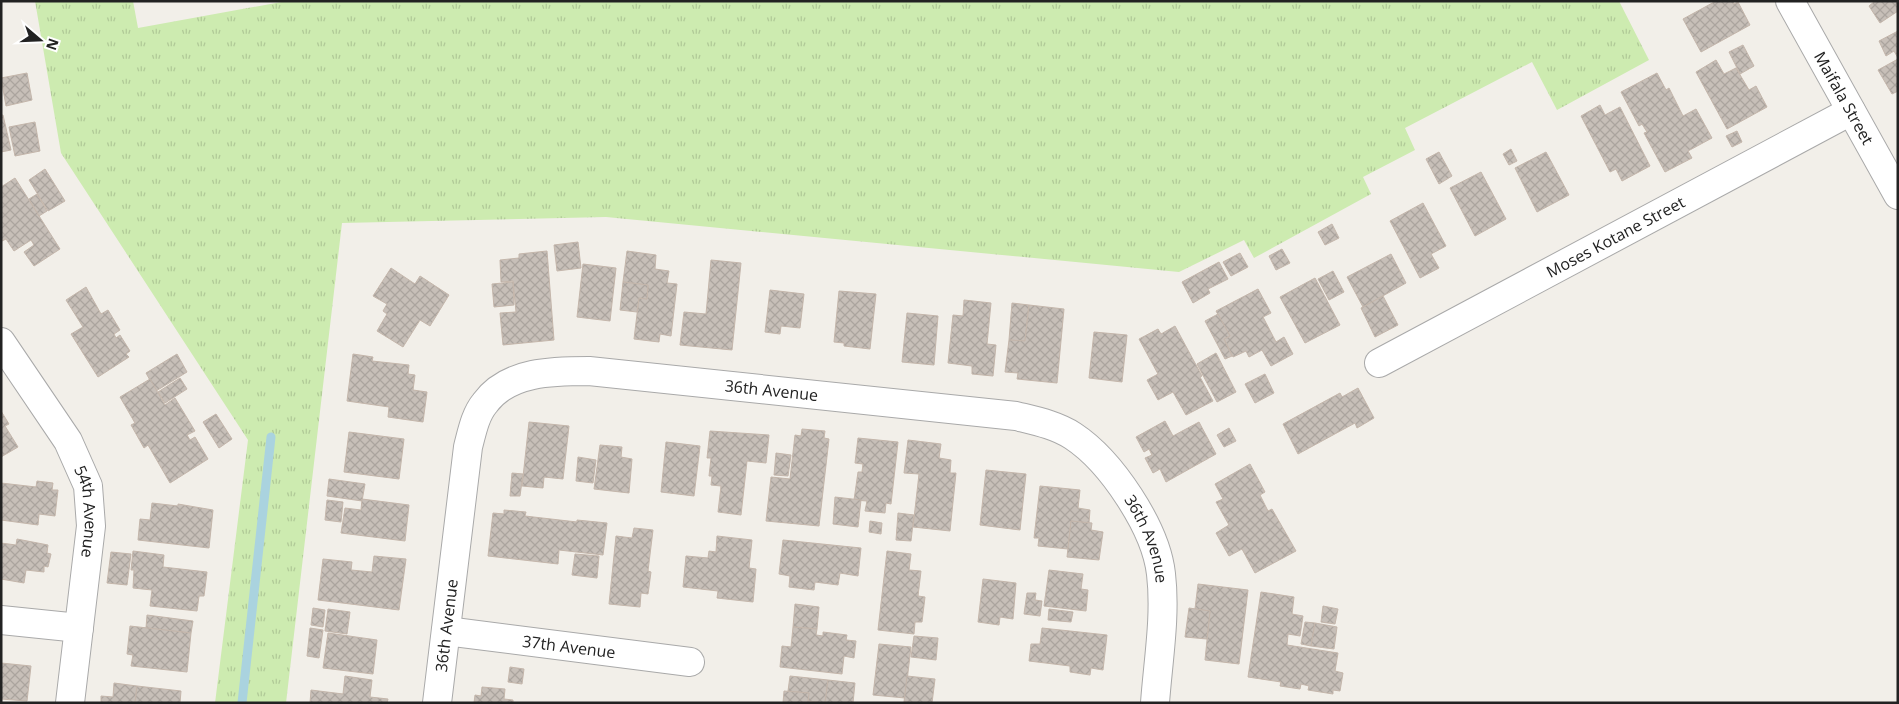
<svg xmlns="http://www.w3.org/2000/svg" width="1899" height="704" font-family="'Open Sans',sans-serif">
<defs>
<pattern id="grass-tufts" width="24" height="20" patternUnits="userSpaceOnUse" patternTransform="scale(1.25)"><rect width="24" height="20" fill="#cdebb0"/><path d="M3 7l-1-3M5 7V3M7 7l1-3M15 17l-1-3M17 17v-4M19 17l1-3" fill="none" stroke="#b0c997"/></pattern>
<pattern id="building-cross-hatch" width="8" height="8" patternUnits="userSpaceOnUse" patternTransform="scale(1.25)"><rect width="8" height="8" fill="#c7bfb8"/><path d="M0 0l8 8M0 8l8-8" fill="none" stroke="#aba49e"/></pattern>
</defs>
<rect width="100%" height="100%" fill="#f2efe9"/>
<!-- grass -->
<path fill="url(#grass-tufts)" d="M35,1h98l5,27 149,-27h1332l30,59 -92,50 -25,-48 -127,66 10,22 -52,27 8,17 -117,64 -10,-18 -65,32 -573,-55 -264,6 -56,480h-71l33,-263 -187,-287z"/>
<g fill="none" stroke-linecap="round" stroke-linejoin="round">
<!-- stream -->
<path stroke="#aad3df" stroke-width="9" d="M242,703l29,-266"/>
</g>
<!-- building -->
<g fill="url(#building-cross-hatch)" stroke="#c4b6ab">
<path d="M1716,1h17l1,3 4,-2 12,23 -49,27 -18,-33z"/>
<path d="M1875,1h23v10l-18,12 -11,-17z"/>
<path d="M1898,31v27l-4,-7 -8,5 -7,-15z"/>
<path d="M1743,45l11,21 -14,8 -11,-22z"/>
<path d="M1898,59v32l-6,3 -14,-24z"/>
<path d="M1716,60l8,14 12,-6 13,22 7,-4 11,21 -40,22 -31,-57z"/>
<path d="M27,73l5,27 -26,6 -5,-28z"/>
<path d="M1657,73l9,17 3,-2 14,28 13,-7 16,29 -24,13 4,7 -27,14 -21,-39 3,-1 -5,-8 -3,2 -18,-34z"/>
<path d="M1600,105l5,10 15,-8 30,59 -28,15 -6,-12 -6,3 -29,-56z"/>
<path d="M1,115h2l8,35 -10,2z"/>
<path d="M35,122l5,29 -25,5 -6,-29z"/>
<path d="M1737,131l5,11 -10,5 -6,-11z"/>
<path d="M1511,149l6,12 -8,4 -6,-11z"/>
<path d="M1439,152l13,24 -13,8 -13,-25z"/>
<path d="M1546,152l23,43 -32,17 -22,-44z"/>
<path d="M45,169l20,32 -17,10 -19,-31z"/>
<path d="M1481,172l25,47 -31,17 -25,-48z"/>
<path d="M15,178l45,71 -26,17 -10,-14 10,-7 -3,-5 -17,11 -8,-12 -4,2 -1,-2v-52z"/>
<path d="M37,194l10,17 -8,5 -10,-17z"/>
<path d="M1423,203l23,43 -15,8 8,14 -19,10 -30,-57z"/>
<path d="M1332,224l7,14 -14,7 -7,-13z"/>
<path d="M578,242l3,26 -24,3 -3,-26z"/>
<path d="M1282,249l8,14 -14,7 -7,-14z"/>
<path d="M547,251l7,89 -51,5 -3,-32 16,-1 -3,-31 -12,1 -1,-22 19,-2v-4z"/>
<path d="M627,251l29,4 -1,14 14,2 -2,12 10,1 -6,52 -11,-2 -1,8 -25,-3 5,-41 8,1 1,-14 -25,-3z"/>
<path d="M1240,253l8,14 -17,9 -8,-14z"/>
<path d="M1391,254l15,29 -43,24 -16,-30z"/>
<path d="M711,260l30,3 -9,87 -52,-5 4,-33 22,2z"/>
<path d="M1219,262l9,17 -20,10 2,4 -17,10 -11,-21z"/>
<path d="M583,264l33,4 -6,53 -33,-4z"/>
<path d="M391,268l24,16 5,-8 29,19 -19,31 -10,-6 -17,27 -26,-16 10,-17 -4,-3 4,-7 -14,-8z"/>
<path d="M1333,271l11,21 -15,8 -11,-21z"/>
<path d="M1315,278l25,47 -35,18 -25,-46z"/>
<path d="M513,282l1,23 -20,2 -2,-23z"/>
<path d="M623,282l25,3 -1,14 -8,-1 -2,14 -17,-2z"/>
<path d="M86,287l15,27 7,-4 12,20 -6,4 2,4 4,-3 10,16 -4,3 3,3 -31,20 -27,-43 12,-7 -17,-27z"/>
<path d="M1258,289l13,24 -8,4 13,25 8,-5 9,17 -22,12 -9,-16 -13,7 -3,-6 -13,6 -9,-18 6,-3 -14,-25z"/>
<path d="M770,290l34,4 -4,34 -19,-2 -1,8 -15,-2z"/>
<path d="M839,291l37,3 -6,55 -26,-3v-3l-10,-1z"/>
<path d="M1383,296l15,29 -23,12 -14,-29z"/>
<path d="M964,300l27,3 -4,41 9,1 -3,31 -21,-2v-8l-24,-3 5,-48 10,1z"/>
<path d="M1012,303l17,2 -4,36 -16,-1z"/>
<path d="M1029,305l35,4 -7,74 -40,-4 1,-6 -13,-1 4,-32 16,1z"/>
<path d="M907,313l31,3 -4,49 -32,-3z"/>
<path d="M1218,314l12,22 -6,3 8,17 -7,3 -20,-38z"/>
<path d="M1175,326l27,50 -2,1 13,24 -27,14 -13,-23 -15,8 -11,-20 11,-6 -19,-35 19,-10 3,5z"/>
<path d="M1094,332l33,3 -5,47 -33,-4z"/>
<path d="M1216,353l20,39 -19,10 -20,-38z"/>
<path d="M177,354l10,18 -31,19 -10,-18z"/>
<path d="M353,354l20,3 -1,4 37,4 -1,9 7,1 -2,15 14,2 -4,30 -35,-5 1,-10 -42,-6z"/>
<path d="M1265,374l9,19 -19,10 -10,-19z"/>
<path d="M180,378l7,11 -22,14 -7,-11z"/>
<path d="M150,379l15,26 10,-7 20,33 -8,4 3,5 5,-3 13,22 -38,24 -22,-38 -4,3 -13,-23 4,-2 -15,-26z"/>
<path d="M1358,388l16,30 -17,10 -2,-5 -57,31 -15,-30 57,-31 2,4z"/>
<path d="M1,411l8,13 -4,2 13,21 -17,10z"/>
<path d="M216,414l16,25 -13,9 -16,-26z"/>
<path d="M1165,421l8,15 26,-14 17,32 -50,28 -6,-13 -7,4 -8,-15 7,-3 -3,-6 -5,3 -8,-15z"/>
<path d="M529,422l40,4 -6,53 -19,-2 -1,11 -21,-2z"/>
<path d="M1229,428l7,13 -12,6 -7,-12z"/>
<path d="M802,429l23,2 -1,7 5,1 -10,87 -53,-5 5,-44 19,2 5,-44 6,1z"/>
<path d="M710,431l59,4 -3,28 -19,-2 -6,54 -23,-3 3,-26 -10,-1 1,-9h-3l2,-18h-4z"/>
<path d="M349,432l55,7 -5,40 -55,-7z"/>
<path d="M858,438l40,4 -7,62 -5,-1 -1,10 -20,-2 2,-10 -13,-1 4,-28h4l1,-8 -8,-1z"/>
<path d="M908,440l33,4 -2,14 12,2 -1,13h6l-6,58 -37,-4 6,-53 -15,-1z"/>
<path d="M666,442l34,4 -6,50 -33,-4z"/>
<path d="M600,445l22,2 -1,10 11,2 -3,34 -35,-4z"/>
<path d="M776,453l15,2 -3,21 -14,-1z"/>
<path d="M578,457l18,3 -3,23 -17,-2z"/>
<path d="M1250,464l15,28 -5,3 8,16 4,-2 24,42 -41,22 -13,-24 -13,7 -13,-23 13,-8 -13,-23 7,-3 -8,-15z"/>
<path d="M986,470l40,4 -6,56 -40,-5z"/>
<path d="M512,473l11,1 -3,22h-10z"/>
<path d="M329,479l36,5 -3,17 -35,-5z"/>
<path d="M37,481l16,2 -1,7h6l-3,26 -16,-2 -1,11 -37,-5v-37l35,4z"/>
<path d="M1040,486l40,4 -2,18 12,2 -1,13 -18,-2 -3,28 -30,-3 1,-8h-5z"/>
<path d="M835,497l26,3 -3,27 -25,-3z"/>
<path d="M362,499l47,6 -4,36 -64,-8 4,-25 16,2z"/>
<path d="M327,500l16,2 -2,20 -16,-2z"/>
<path d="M152,503l26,3v-2l35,6 -4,38 -71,-8 2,-21 10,1z"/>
<path d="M504,510l22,2 -1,4 52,6v-2l30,3 -4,32 -44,-5 -1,14 -70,-8 5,-43 11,1z"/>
<path d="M898,513l16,2 -3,26 -15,-1z"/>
<path d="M870,521l12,2 -1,11 -12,-2z"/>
<path d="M1071,521l21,2 -1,7 12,2 -4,28 -32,-3z"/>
<path d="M634,528l19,2 -5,41 3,1 -3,22 -7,-1 -1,14 -31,-3 7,-68 16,2z"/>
<path d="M717,536l35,4 -3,28 7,1 -3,33 -36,-4 1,-7 -35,-4 3,-31 22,2 1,-7 7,1z"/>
<path d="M17,539l31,6 -1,8 4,1 -3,13 -4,-1v6l-18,-2 -2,13 -23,-4v-36l15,2z"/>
<path d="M783,540l78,8 -3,28 -18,-3 -2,12 -23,-3 -1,8 -25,-3 1,-11 -11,-2z"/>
<path d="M133,551l31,4 -1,12 44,5 -3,24h-5l-2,15 -47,-5 2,-16 -19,-2 1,-18h-3z"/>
<path d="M887,551l24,3 -2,16 12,1 -3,25 7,1 -3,25h-7l-1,12 -36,-4z"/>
<path d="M111,552l20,2 -4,31 -20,-2z"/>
<path d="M575,554l24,2 -2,22 -25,-3z"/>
<path d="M374,556l32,3 -7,51 -81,-10 5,-41 29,3 -1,8 21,2z"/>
<path d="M1049,570l34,4 -2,15 7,1 -2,21 -42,-5z"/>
<path d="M983,579l33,4 -3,36 -13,-2 -1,8 -21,-3z"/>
<path d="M1198,584l50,6 -9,74 -34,-4 5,-49 -15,-2z"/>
<path d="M1261,592l33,5 -2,17 11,2 -3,20 -12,-2 -1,11 51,8 -3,18 8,2 -3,18 -7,-1v4l-25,-4 1,-4 -8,-2 -1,5 -20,-3 1,-4 -33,-5z"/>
<path d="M1027,593h9l-1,7 7,1 -2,15 -16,-2z"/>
<path d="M795,604l24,3 -2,22 -24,-2z"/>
<path d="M1323,606l15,3 -3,15 -14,-2z"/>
<path d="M313,608l12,2 -2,17 -12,-2z"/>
<path d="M1189,608l21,3 -3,28 -22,-2z"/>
<path d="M328,609l22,3 -3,22 -22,-3z"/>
<path d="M1049,609l24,3 -2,10 -23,-2z"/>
<path d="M147,615l46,6 -2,12 -45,-5z"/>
<path d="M1305,622l10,1 -4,23 -10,-2z"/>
<path d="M1315,623l22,4 -3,22 -23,-3z"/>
<path d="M130,626l61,7 -4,39 -56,-6 2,-11 -6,-1z"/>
<path d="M793,627l24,2 -1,6 7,1v-4l24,3 -1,5 10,1 -2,17 -10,-2 -2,18 -62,-7 2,-21 9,1z"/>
<path d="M310,628l13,2 -4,28 -12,-2z"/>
<path d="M1042,628l65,7 -4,35 -12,-2 -1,7 -20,-3v-6l-41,-5 2,-17h9z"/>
<path d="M328,633l49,7 -4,34 -50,-6z"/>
<path d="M914,636l24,2 -2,22 -25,-3z"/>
<path d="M879,644l32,3 -6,51 -32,-3z"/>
<path d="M1,663l30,3 -4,35 -26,-2z"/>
<path d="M510,667l14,2 -2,15 -14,-2z"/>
<path d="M345,676l27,4 -2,17 18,2 -1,4h-77l1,-13 32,4z"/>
<path d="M790,676l38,4 -3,23 -17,-2 1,-8 -21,-2z"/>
<path d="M907,676l28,3 -3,24 -28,-1z"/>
<path d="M828,680l27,3 -2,20h-28z"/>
<path d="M114,683l23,3 -2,17h-34v-7l12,1z"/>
<path d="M137,686l44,5 -1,12h-45z"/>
<path d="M482,687l23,2 -1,10 9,1v3h-39l1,-8 6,1z"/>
<path d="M784,691l25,2 -1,8 13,2h-38z"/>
</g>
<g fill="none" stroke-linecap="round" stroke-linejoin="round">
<defs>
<g id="minor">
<path id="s1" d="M1790,1l108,194"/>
<path id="s2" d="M1,342l67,99 20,45 3,40 -21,177"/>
<path id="s3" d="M1379,363l472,-252"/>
<path d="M1,620l78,8"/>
<path id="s4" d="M446,631l244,31"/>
<path id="s5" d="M437,703l31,-256c4,-15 7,-32 17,-44 23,-32 69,-32 104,-32l427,45c20,5 40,9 57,20 38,25 83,92 88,138 5,42 -3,87 -6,129"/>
</g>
</defs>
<!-- minor casing -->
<use href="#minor" stroke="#a9a9a9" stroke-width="30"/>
<!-- minor -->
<use href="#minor" stroke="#fff" stroke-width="28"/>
</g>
<g text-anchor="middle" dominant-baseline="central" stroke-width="4" stroke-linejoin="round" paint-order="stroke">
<!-- street labels -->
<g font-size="16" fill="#222" stroke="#fff">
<text stroke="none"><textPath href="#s1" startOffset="111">Maifala Street</textPath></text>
<text stroke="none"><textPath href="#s3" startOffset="268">Moses Kotane Street</textPath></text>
<text stroke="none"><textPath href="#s5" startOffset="602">36th Avenue</textPath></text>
<text stroke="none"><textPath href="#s2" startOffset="194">54th Avenue</textPath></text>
<text stroke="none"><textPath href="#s5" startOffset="1038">36th Avenue</textPath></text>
<text stroke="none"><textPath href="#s5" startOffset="78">36th Avenue</textPath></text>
<text stroke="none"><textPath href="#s4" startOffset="124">37th Avenue</textPath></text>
</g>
</g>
<!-- border -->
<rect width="1899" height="704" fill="none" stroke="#222222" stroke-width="5"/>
<!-- north arrow -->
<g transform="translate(40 40) rotate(109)" stroke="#ffffff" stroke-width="4" paint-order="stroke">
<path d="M0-4L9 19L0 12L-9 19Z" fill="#222222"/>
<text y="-8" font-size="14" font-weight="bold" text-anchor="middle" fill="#222222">N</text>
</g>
</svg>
